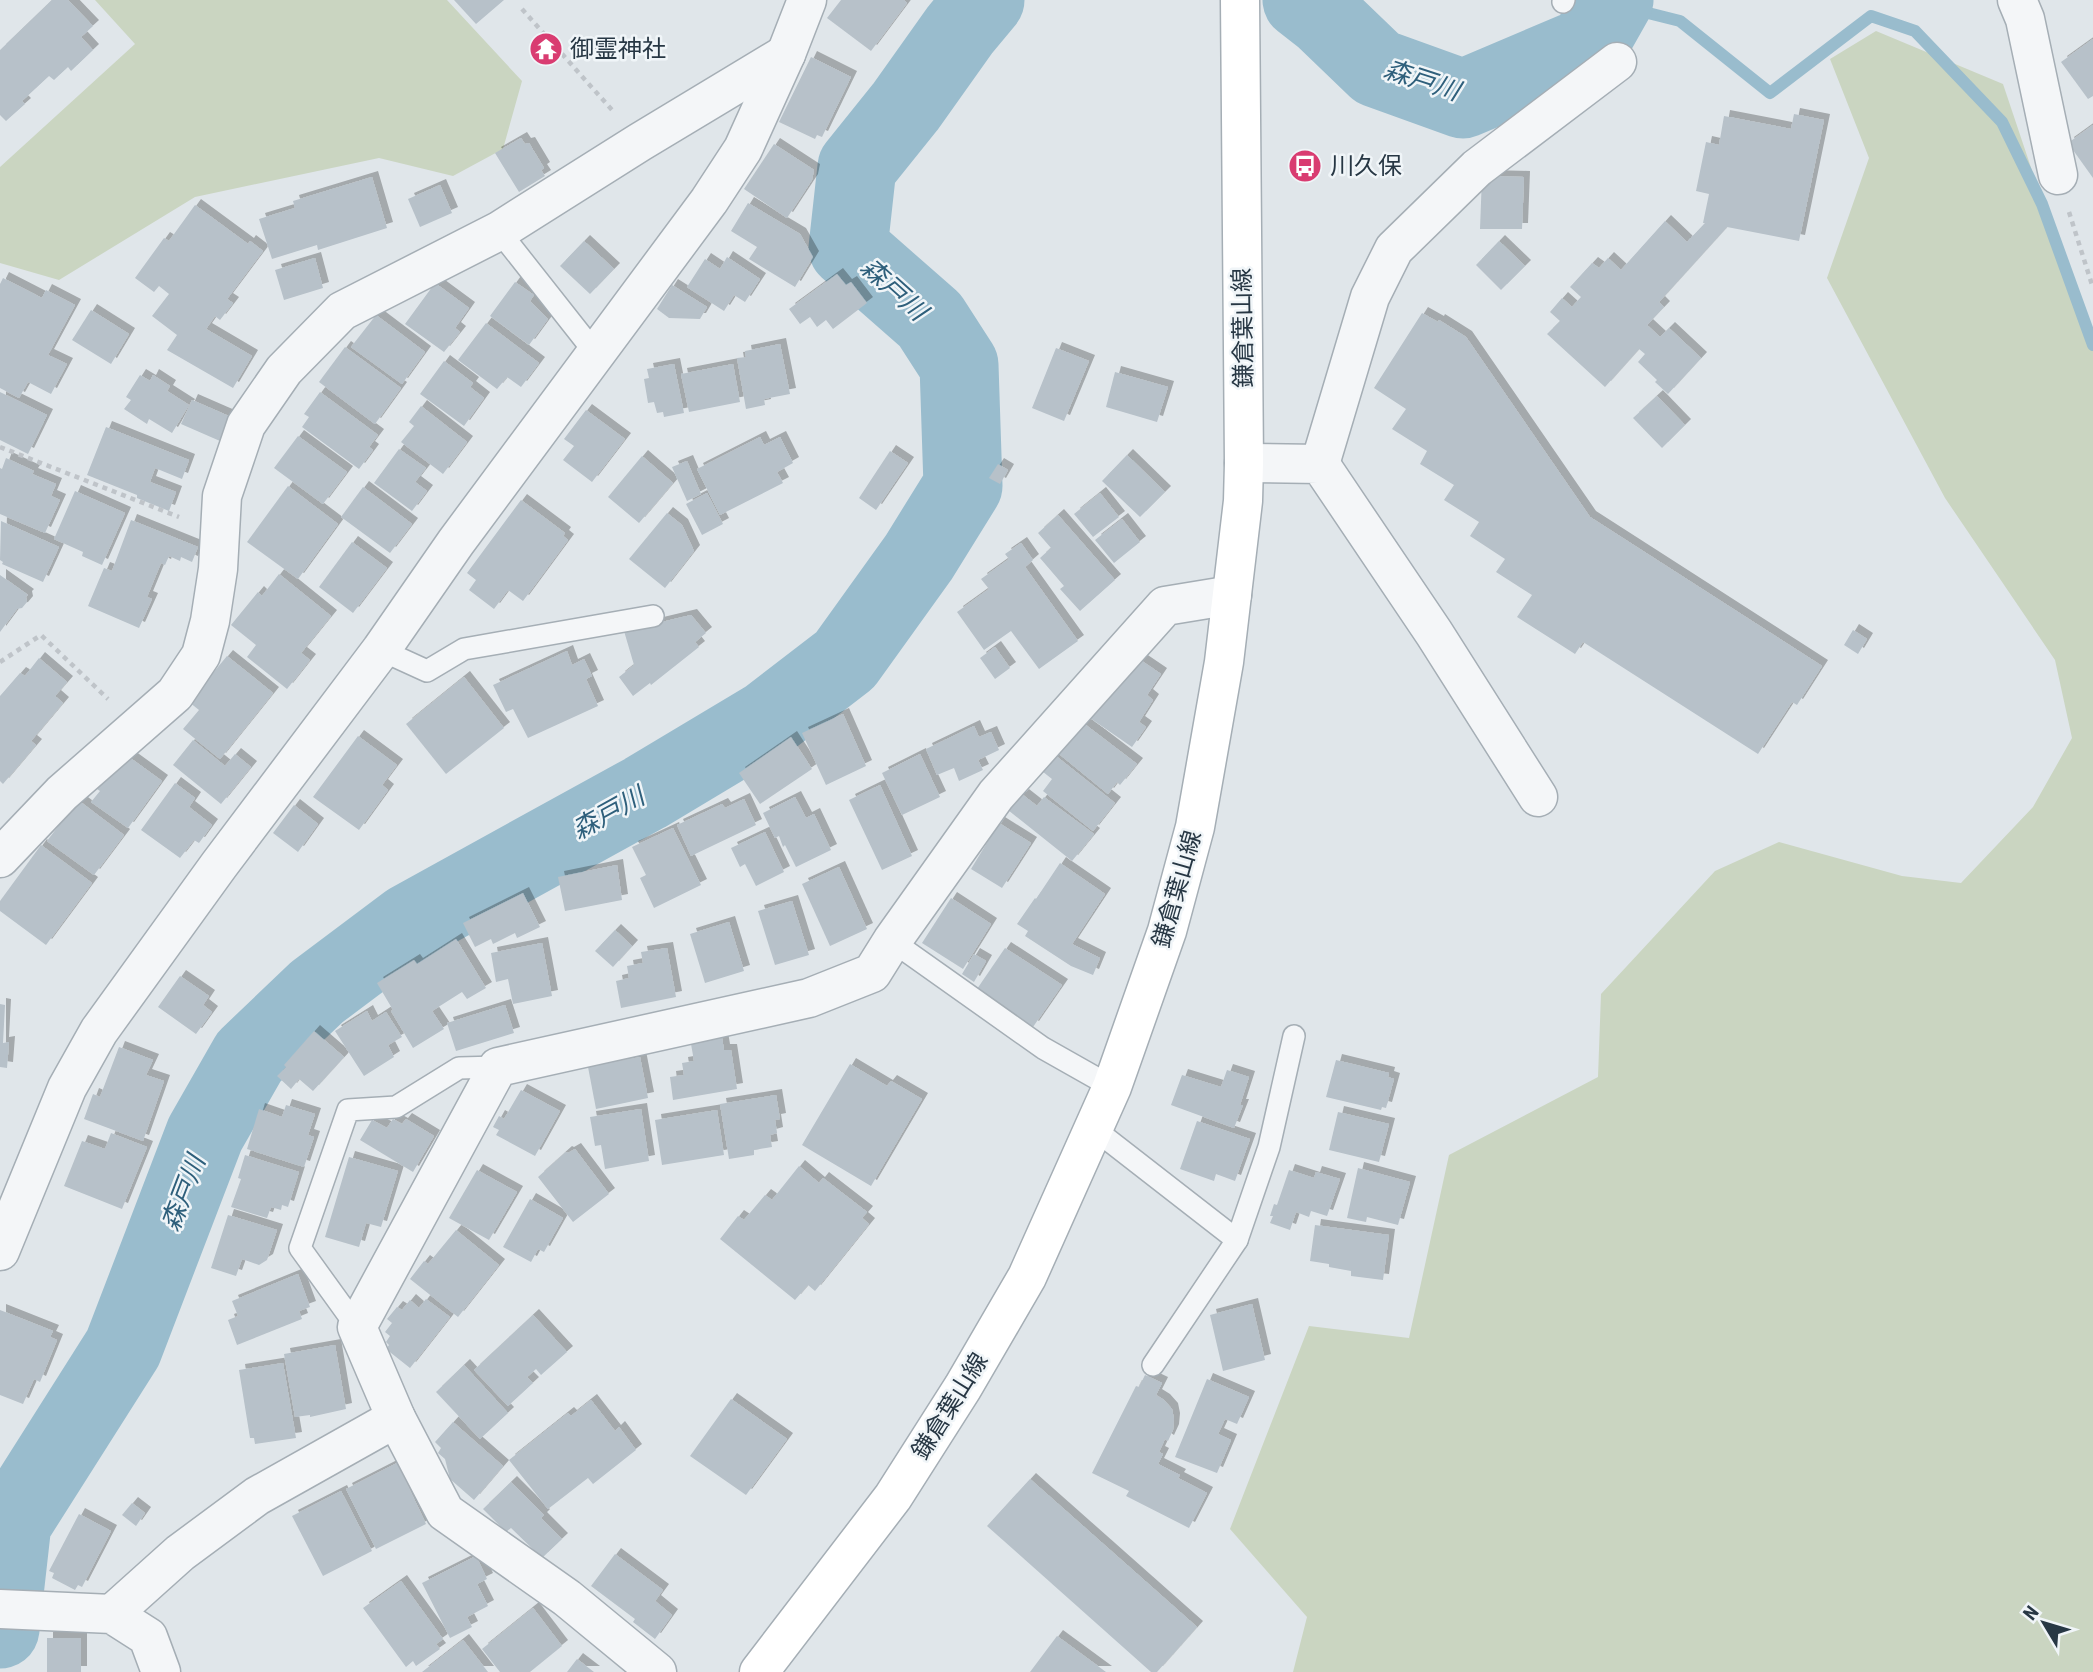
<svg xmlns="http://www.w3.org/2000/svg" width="2093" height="1672" font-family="'Roboto Condensed','Noto Sans JP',sans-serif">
<defs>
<filter id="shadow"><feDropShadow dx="6" dy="-6" stdDeviation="0" flood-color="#0004"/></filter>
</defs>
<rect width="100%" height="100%" fill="#e0e6ea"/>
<!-- green -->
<g fill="#cad5c1">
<path d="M95,0h352l75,81 -19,68 -50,27 -74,-18 -184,39 -136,83 -59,-17v-96l135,-123z"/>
<path d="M1876,31l127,53 82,245 8,12v1331h-800l14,-55 -77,-88 79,-203 100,12 40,-183 149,-78 3,-83 114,-123 64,-29 123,34 59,7 72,-76 39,-69 -17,-78 -110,-162 -118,-220 42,-120 -39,-99z"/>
</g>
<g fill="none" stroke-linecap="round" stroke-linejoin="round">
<!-- stream -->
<path stroke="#99bccd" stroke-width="12" d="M1612,4l68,17 90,72 101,-77 44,15 87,91 40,82 51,141"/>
<!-- river -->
<g stroke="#99bccd" stroke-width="79">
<path d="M1302,0l23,18 52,50 86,31 125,-53 26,-46"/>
<path d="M0,1629l12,-106 111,-175 82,-214 44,-77 68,-65 92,-69 236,-130 122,-73 78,-60 74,-103 44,-71 -4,-121 -29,-45 -82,-72 9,-81 49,-61 54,-76 25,-30"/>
</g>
</g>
<!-- building -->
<g fill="#b7c1c9" filter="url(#shadow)">
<path d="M52,0h16l25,26 -12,11 12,13 -22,21 -3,-4 -14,13 -5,-4 -27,25 3,3 -19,17 -6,-6v-65z"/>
<path d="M454,0h50l-28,24z"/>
<path d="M841,0h63l3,3 -36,48 -44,-33z"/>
<path d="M2093,39v57l-5,3 -27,-37z"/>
<path d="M587,42l9,9 -6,6 -9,-8z"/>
<path d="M811,57l40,20 -29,60 -5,-2 -2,4 -36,-17z"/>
<path d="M1794,114l30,6 -25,121 -72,-14 -68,75 5,5 -17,18 13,12 9,-9 32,30 -33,36 -13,-12 2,-2 -19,-18 7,-8 -6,-5 -34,38 -58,-53 13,-13 -10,-9 12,-14 10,9 9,-10 -11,-10 22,-24 7,5 9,-10 13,12 44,-49 22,21 18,-19h-2l6,-29 -13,-3 10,-49 13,3 5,-29 67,13z"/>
<path d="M2093,125v53l-25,-35z"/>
<path d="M521,138l4,6 4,-1 15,25 -3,2 4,6 -26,16 -24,-39z"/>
<path d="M774,144l40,26 -2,10 -25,38 -43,-29z"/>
<path d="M1482,176l42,1 -2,52h-42z"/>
<path d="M372,177l15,51 -69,22 -1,-5 -45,14 -13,-40 36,-11 -2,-7z"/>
<path d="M440,185l12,28 -32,14 -12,-28z"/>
<path d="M748,203l52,31 13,23 -18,30 -46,-28 8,-12 -26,-16z"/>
<path d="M195,205l53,39 2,-3 13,10 -36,48 6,4 -13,17 -5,-4 -9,13 46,27 -19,32 -66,-38 10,-15 -25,-19 17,-22 -10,-8 -5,6 -19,-14 29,-40 5,3z"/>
<path d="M584,241l30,28 -24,25 -30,-28z"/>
<path d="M1499,241l26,25 -24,24 -25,-25z"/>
<path d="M727,257l33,22 -15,23 -11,-7 -10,16 -37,-24 18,-28 15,10z"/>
<path d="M315,258l8,30 -39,12 -9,-30z"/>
<path d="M837,274l9,11 5,-3 16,21 -34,26 -7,-9 -9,7 -7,-10 -10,7 -11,-15z"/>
<path d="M3,278l39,20 4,-8 29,15 -27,50 19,9 -16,30 -23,-12 -9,16 -19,-10v-104z"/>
<path d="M515,282l19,13 -4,6 18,18 -19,26 -39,-29z"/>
<path d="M435,283l34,25 -14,20 5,4 -16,20 -39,-28z"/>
<path d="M672,285l35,22 -7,12 -31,-1 -12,-9z"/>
<path d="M91,310l38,24 -18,30 -39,-24z"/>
<path d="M1422,313l16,9 1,-2 27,17 124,180 232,149 -25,39 -5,-3 -34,52 -175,-112 -8,12 -58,-37 15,-22 -36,-23 9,-13 -35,-23 9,-14 -35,-22 10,-15 -34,-21 7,-13 -35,-22 14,-20 -32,-21z"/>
<path d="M376,315l49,37 -23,32 -51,-37z"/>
<path d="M486,323l53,40 -18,24 -14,-10 -10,12 -39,-29z"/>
<path d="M780,344l10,50 -26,5 1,6 -19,4 -9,-51 9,-1 -1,-6z"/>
<path d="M345,347l56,41 -26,36 -56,-42z"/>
<path d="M1056,348l33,13 -25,60 -32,-13z"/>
<path d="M444,361l29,22 -3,4 14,11 -20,28 -44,-32z"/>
<path d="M674,364l10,49 -20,4 -1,-5 -6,1 -3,-11 -6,1 -4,-24 5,-1 -2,-9z"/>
<path d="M733,364l7,38 -51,10 -8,-38z"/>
<path d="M1115,372l53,15 -11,35 -51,-15z"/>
<path d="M140,375l10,6 3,-6 17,11 -3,5 22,14 -17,28 -23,-14 -2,5 -23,-15 7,-9 -5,-3z"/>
<path d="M0,392l47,23 -19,39 -28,-14z"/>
<path d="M320,392l58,43 -9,12 4,3 -14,19 -57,-42 7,-10 -5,-3z"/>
<path d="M1657,396l28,29 -23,23 -29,-30z"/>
<path d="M192,400l39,17 -11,24 -39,-17z"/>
<path d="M421,406l46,36 -24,32 -42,-32 13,-16 -5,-4z"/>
<path d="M586,410l39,29 -33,43 -29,-22 11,-14 -10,-7z"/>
<path d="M106,427l83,33 -7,19 -27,-11 -5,14 26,10 -7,19 -32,-13v-3l-50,-20z"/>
<path d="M298,436l49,36 -24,32 -49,-36z"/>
<path d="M760,437l4,8 16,-8 13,26 -16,9 6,11 -63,32 -23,-46z"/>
<path d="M399,449l27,19 -11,14 12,9 -15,20 -38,-28z"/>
<path d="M890,451l18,12 -32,47 -17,-12z"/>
<path d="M1127,455l38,37 -25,25 -38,-36z"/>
<path d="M642,456l31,27 -34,40 -31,-26z"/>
<path d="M6,458l28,13 -2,3 24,10 -5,12 9,4 -15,33 -45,-19v-46l2,1z"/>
<path d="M687,461l14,33 -14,7 -15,-34z"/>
<path d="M998,464l10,6 -8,14 -11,-6z"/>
<path d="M288,486l50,38 -40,55 -51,-37z"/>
<path d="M363,487l49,37 -22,29 -49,-36z"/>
<path d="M75,491l50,22 -23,52 -20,-9 1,-4 -29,-13z"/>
<path d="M707,493l16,31 -21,11 -16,-31z"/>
<path d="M1100,493l19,24 -26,20 -19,-23z"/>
<path d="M521,500l44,33 -2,3 5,4 -45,61 -15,-11 -14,19 -25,-19 7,-10 -9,-7z"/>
<path d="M667,513l15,12 12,26 -29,37 -36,-29z"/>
<path d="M1058,515l57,65 -35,31 -20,-22 4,-3 -24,-28 11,-10 -13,-15z"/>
<path d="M1122,519l18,23 -26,21 -19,-23z"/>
<path d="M131,520l67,27 -6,15 -11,-5 -1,4 -11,-5 -4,9 -4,-2 -14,34 5,2 -13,29 -51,-22 16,-38 8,3z"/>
<path d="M1,521l58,26 -16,35 -41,-18 1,-2 -3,-2z"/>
<path d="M352,542l35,26 -34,45 -34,-26z"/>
<path d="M1021,543l12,17 -8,7 53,74 -39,28 -28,-38 -27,19 -27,-38 32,-23 -8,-10 28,-20 -4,-5z"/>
<path d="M279,574l52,42 -30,37 9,7 -23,29 -40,-32 9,-12 -25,-20 27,-33 4,4z"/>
<path d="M0,575l28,20 -2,2 1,5 -5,6 -5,1 -17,23z"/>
<path d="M691,615l15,18 -11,9 4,5 -48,38 -1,-2 -17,13 -14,-19 15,-12 -10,-34z"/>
<path d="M1853,630l14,9 -9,15 -14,-9z"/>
<path d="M995,647l15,21 -15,11 -15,-21z"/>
<path d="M567,651l5,14 12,-6 8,17 -6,3 12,27 -70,32 -15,-29 -7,3 -13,-27z"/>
<path d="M1133,655l28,19 -14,21 6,5 -14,22 7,5 -14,20 -42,-29z"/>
<path d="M227,656l46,37 -53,66 -37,-30 16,-19 -10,-8z"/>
<path d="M39,658l28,24 -12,14 8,7 -32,38 5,4 -33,39 -3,-3v-85l20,-23 5,3z"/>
<path d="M464,677l40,51 -58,46 -40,-50z"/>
<path d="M843,714l23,52 -40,19 -24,-52z"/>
<path d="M1078,719l59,45 -17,21 -3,-3 -9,12 -55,-45z"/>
<path d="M974,726l5,11 12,-5 8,18 -21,10 5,10 -24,11 -5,-13 -17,7 -11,-26z"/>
<path d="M358,736l39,29 -15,20 6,5 -29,40 -46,-33z"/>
<path d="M791,737l21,32 -52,35 -21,-31z"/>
<path d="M193,740l32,26 10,-12 16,13 -30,37 -48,-39z"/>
<path d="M1046,748l69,55 -22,28 -50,-40 9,-12 -19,-15z"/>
<path d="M920,754l20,43 -38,18 -20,-42z"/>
<path d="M129,757l33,24 -34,47 -37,-26 9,-11 -3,-2 13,-17 8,-6 3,2z"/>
<path d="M175,783l20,15 -6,9 23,18 -13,18 -5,-3 -14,18 -39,-28z"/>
<path d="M880,785l32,71 -30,14 -33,-70z"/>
<path d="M1014,793l6,5 3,-3 14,11 7,-9 50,37 -22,27 -69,-55z"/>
<path d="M795,797l11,21 8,-4 17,36 -35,17 -11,-22 -2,2 -4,-11 -4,2 -12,-25z"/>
<path d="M744,799l12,26 -65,31 -14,-31 45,-21 3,4z"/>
<path d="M78,800l46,35 -30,40 -47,-34z"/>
<path d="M294,805l24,19 -20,28 -25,-19z"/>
<path d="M999,823l32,20 -29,45 -31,-19z"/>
<path d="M673,828l28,57 -47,23 -14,-30 6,-3 -14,-28z"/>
<path d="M765,832l19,40 -28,14 -11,-22 -5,3 -9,-19z"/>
<path d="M41,845l51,38 -46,62 -46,-34v-10z"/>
<path d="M1060,863l45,31 -33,50 28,14 -7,17 -22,-9 -46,-30 3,-5 -11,-7 18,-26 1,1z"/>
<path d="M617,865l5,35 -57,11 -7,-34z"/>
<path d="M839,867l28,62 -37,17 -28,-62z"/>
<path d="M523,893l17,34 -23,11 -2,-5 -22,11 -2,-5 -16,8 -12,-24z"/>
<path d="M951,898l40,26 -28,45 -41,-26z"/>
<path d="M792,901l17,54 -34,10 -17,-54z"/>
<path d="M729,922l15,49 -39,12 -15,-49z"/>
<path d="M615,930l17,16 -19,21 -18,-16z"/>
<path d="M456,939l30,49 -19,11 -5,-7 -30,19 12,18 -31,19 -22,-37 2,-1 -16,-27 37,-23 3,4z"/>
<path d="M542,943l10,53 -39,8 -5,-25 -12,3 -5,-29z"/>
<path d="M667,948l9,49 -55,11 -5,-27 13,-3 -2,-12 16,-3 -2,-11z"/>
<path d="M1005,948l57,37 -29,42 -56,-38z"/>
<path d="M974,954l12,7 -12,21 -12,-8z"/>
<path d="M180,976l29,20 -6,9 9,7 -16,22 -38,-27z"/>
<path d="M0,1004l5,1 -2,38 6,-1 -2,26 -7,-1z"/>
<path d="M505,1005l9,28 -58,18 -9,-28z"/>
<path d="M367,1011l5,10 14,-9 16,25 -14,8 6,12 -30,19 -29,-45z"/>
<path d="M314,1031l30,26 -31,34 -14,-12 -8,10 -14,-13 9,-9 -2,-2z"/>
<path d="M722,1038l2,12h7l6,39 -64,11 -3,-23 14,-2 -2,-12 12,-2 -3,-17z"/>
<path d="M119,1047l34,13 -7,15 18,6 -21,60 -59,-22 9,-25 7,3z"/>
<path d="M640,1057l8,41 -52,11 -8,-42z"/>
<path d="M1336,1060l53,13 -1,4 6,2 -8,29 -4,-1 -1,3 -55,-13z"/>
<path d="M850,1064l37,22 4,-5 31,18 -51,87 -69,-41z"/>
<path d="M1227,1070l22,7 -9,28h3l-9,23 -63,-23 11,-30 39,12z"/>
<path d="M521,1090l39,21 -25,45 -39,-21 3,-5 -6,-3 6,-11 5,3z"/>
<path d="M776,1095l4,24 -5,1 2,13 -7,2 2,12 -18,3v5l-25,4 -9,-55z"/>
<path d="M286,1105l29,9 -7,21 6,2 -10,30 -57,-18 12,-40 23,8z"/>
<path d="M641,1109l8,52 -44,8 -4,-24 -6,1 -5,-29z"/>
<path d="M717,1110l7,45 -62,10 -7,-45z"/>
<path d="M1338,1112l51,12 -10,38 -50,-12z"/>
<path d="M393,1119l9,5 4,-5 28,17 -21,36 -53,-32 12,-20 15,8z"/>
<path d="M1197,1121l53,18 -15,42 -19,-7 -2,7 -34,-12z"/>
<path d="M111,1133l36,14 -25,62 -58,-23 18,-45 23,8z"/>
<path d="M575,1149l34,45 -36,28 -35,-45 28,-25 2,1z"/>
<path d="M245,1155l54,17 -11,35 -6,-2 -1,5 -10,-3 -4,11 -36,-11 10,-28 -3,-1z"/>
<path d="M349,1157l49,14 -17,56 -15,-4 -7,24 -34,-10z"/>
<path d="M799,1166l20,17 4,-5 44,34 -5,6 7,6 -54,67 -7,-6 -13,15 -75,-61 18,-23 6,4 21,-25 7,5z"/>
<path d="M1358,1168l52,14 -12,43 -31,-8 -1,5 -19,-4z"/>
<path d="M477,1170l40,22 -28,48 -40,-22z"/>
<path d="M1289,1170l25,8 2,-6 24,7 -13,37 -16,-5 -2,6 -13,-5 -6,18 -20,-7 3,-7h-3l4,-12 3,1z"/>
<path d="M530,1199l33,19 -19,34 -6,-3 -7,13 -28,-15z"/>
<path d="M228,1215l49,15 -10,30 -8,5 -17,-6 -6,17 -25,-8z"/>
<path d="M1315,1225l74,10 -6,45 -32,-4v-5l-22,-4v-3l-19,-3z"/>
<path d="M456,1230l43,35 -41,52 -48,-38 14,-18 4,3z"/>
<path d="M298,1274l12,33 -11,4 3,8 -65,26 -9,-25 10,-4 -6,-15z"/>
<path d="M426,1299l24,18 -40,51 -24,-19 3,-4 -3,-3 4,-6 -5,-4 7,-9 -5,-4 10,-12 5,3 8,-10 9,8z"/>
<path d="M1252,1304l13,56 -42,11 -13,-56z"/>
<path d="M0,1310l53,21 -3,6 7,3 -17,42 -6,-3 -11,25 -23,-9z"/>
<path d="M533,1315l34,37 -26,23 -5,-6 -9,8 6,6 -25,23 -34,-36z"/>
<path d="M335,1345l11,64 -36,8v-2l-15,2 -11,-63z"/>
<path d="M283,1363l13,75 -41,6 -1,-6h-4l-11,-68z"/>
<path d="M464,1365l44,48 -28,26 -44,-47z"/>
<path d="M1145,1375l17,8 -6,12 8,5 8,9 2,10 -1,11 -5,11 -3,-2 -6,13 4,2 -5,10 22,11 -2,3 29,15 -18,35 -63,-32 3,-5 -37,-18 44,-87 3,1z"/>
<path d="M1207,1379l42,18 -12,27 -12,-5 -7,15 13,6 -14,33 -42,-16z"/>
<path d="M731,1399l56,40 -41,56 -56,-39z"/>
<path d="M591,1400l24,31 4,-4 17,23 -43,34 -5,-6 -40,31 -39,-49 59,-47 3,3z"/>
<path d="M453,1422l50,44 -29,34 -24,-21 -5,-20 -7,-6 3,-5 -6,-6z"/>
<path d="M397,1463l29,61 -50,25 -30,-60z"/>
<path d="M1030,1479l167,148 -40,45h-6l-164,-146z"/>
<path d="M511,1482l33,33 -3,3 21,21 -20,19 -31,-30 -5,4 -23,-23z"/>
<path d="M341,1491l31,60 -49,25 -31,-60z"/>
<path d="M132,1503l13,10 -9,13 -14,-11z"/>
<path d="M79,1514l32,17 -29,56 -4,-2 -3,5 -23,-12 2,-5 -5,-2z"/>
<path d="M615,1554l48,36 -8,11 17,14 -17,24 -22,-17 2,-3 -44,-33z"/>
<path d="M476,1556l11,23 -10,5 11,22 -21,11 5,10 -22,11 -28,-55z"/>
<path d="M401,1581l42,58 -7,5 4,5 -24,17 -3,-5 -7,6 -43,-59z"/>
<path d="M533,1608l29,38 -32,26h-30l-18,-23z"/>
<path d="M1057,1636l49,36h-76z"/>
<rect x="47" y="1638" width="34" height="34"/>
<path d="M463,1640l25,32h-66z"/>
<path d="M577,1659l17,13h-27z"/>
</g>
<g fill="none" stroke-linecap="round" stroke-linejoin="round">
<defs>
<g id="service">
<path d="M1563,2l1,-2"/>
<path d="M499,231l97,123"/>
<path d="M381,650l46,21 37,-22 189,-33"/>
<path d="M892,941l151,107 69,39"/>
<path d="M1093,1128l144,112 32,-93 25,-111"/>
<path d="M357,1327l-57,-79 48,-138 48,-3 63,-39 39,-1"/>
<path d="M1153,1365l84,-125"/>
</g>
<g id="minor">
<path d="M2017,0l8,19 33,156"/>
<path d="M1244,463l76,1 114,169 104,164"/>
<path d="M1320,464l50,-167 24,-48 83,-81 140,-106"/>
<path d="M0,858l62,-65 113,-99 26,-39 9,-34 8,-52 4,-73 24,-71 38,-55 58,-59 157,-80 141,-89 146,-88"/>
<path d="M0,1609l112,5 36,23 13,35"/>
<path d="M112,1614l68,-61 77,-57 139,-78"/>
<path d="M657,1672l-90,-74 -122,-86 -49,-94 -39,-91 141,-260 311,-69 63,-25 20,-32 104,-146 169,-189 67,-11"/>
</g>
<path id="tertiary" d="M0,1251l67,-163 32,-57 120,-166 162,-215 75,-108 253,-341 34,-52 43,-95 21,-54"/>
<path id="secondary" d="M759,1672l134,-175 70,-110 64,-110 85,-190 55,-156 28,-104 29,-165 19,-161 1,-38 -4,-463"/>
</defs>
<!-- service casing -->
<use href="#service" stroke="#a5aeb5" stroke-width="24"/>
<!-- minor casing -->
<use href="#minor" stroke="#a5aeb5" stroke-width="41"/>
<!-- tertiary casing -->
<use href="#tertiary" stroke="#a5aeb5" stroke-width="41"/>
<!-- secondary casing -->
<use href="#secondary" stroke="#a5aeb5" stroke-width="41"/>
<!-- path -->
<g stroke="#bfc4c9" stroke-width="4.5" stroke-dasharray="5 5" stroke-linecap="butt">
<path d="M522,9l90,101"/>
<path d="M2069,212l24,76"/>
<path d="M0,447l179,70"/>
<path d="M0,662l41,-27 67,64"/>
</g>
<!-- service -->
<use href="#service" stroke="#f4f6f8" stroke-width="21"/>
<!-- minor -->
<use href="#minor" stroke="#f4f6f8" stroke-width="38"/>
<!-- tertiary -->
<use href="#tertiary" stroke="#f4f6f8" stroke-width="38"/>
<!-- secondary -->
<use href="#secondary" stroke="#fff" stroke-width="38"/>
</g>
<!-- icons -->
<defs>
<symbol id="temple-disc" viewBox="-11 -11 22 22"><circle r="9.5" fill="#d93c71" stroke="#f0f5f8"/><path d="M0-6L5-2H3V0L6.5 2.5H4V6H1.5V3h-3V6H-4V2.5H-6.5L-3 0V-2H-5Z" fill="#fff"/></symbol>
<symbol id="bus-disc" viewBox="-11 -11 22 22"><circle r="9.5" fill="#d93c71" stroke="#f0f5f8"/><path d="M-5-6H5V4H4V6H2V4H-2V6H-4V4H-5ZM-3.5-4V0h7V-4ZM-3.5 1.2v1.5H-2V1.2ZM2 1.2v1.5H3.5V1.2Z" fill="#fff"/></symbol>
</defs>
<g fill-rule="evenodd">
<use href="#temple-disc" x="527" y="30" width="38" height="38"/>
<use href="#bus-disc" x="1286" y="147" width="38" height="38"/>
</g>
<g text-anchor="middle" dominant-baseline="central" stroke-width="5" stroke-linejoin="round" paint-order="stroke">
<!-- poi labels -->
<g font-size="24" fill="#273744" stroke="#f0f5f8" text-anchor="start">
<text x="570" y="49">御霊神社</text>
<text x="1330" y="166">川久保</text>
</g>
<!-- street labels -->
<g font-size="24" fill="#273744" stroke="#f0f5f8">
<text transform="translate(1243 328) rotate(-91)">鎌倉葉山線</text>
<text transform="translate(1177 889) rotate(-74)">鎌倉葉山線</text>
<text transform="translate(950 1406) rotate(-58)">鎌倉葉山線</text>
</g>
<!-- water labels -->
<g font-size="26" font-style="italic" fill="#2e5f7b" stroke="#f0f5f8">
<text transform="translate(1422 80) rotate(18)">森戸川</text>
<text transform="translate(894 289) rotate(42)">森戸川</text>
<text transform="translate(608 813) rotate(-29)">森戸川</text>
<text transform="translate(183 1193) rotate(-69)">森戸川</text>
</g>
</g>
<!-- north arrow -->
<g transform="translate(2044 1623) rotate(308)" stroke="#f0f5f8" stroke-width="5" paint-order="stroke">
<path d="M0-5L12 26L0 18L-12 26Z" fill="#273744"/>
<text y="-10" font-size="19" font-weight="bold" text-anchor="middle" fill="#273744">N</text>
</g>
</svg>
